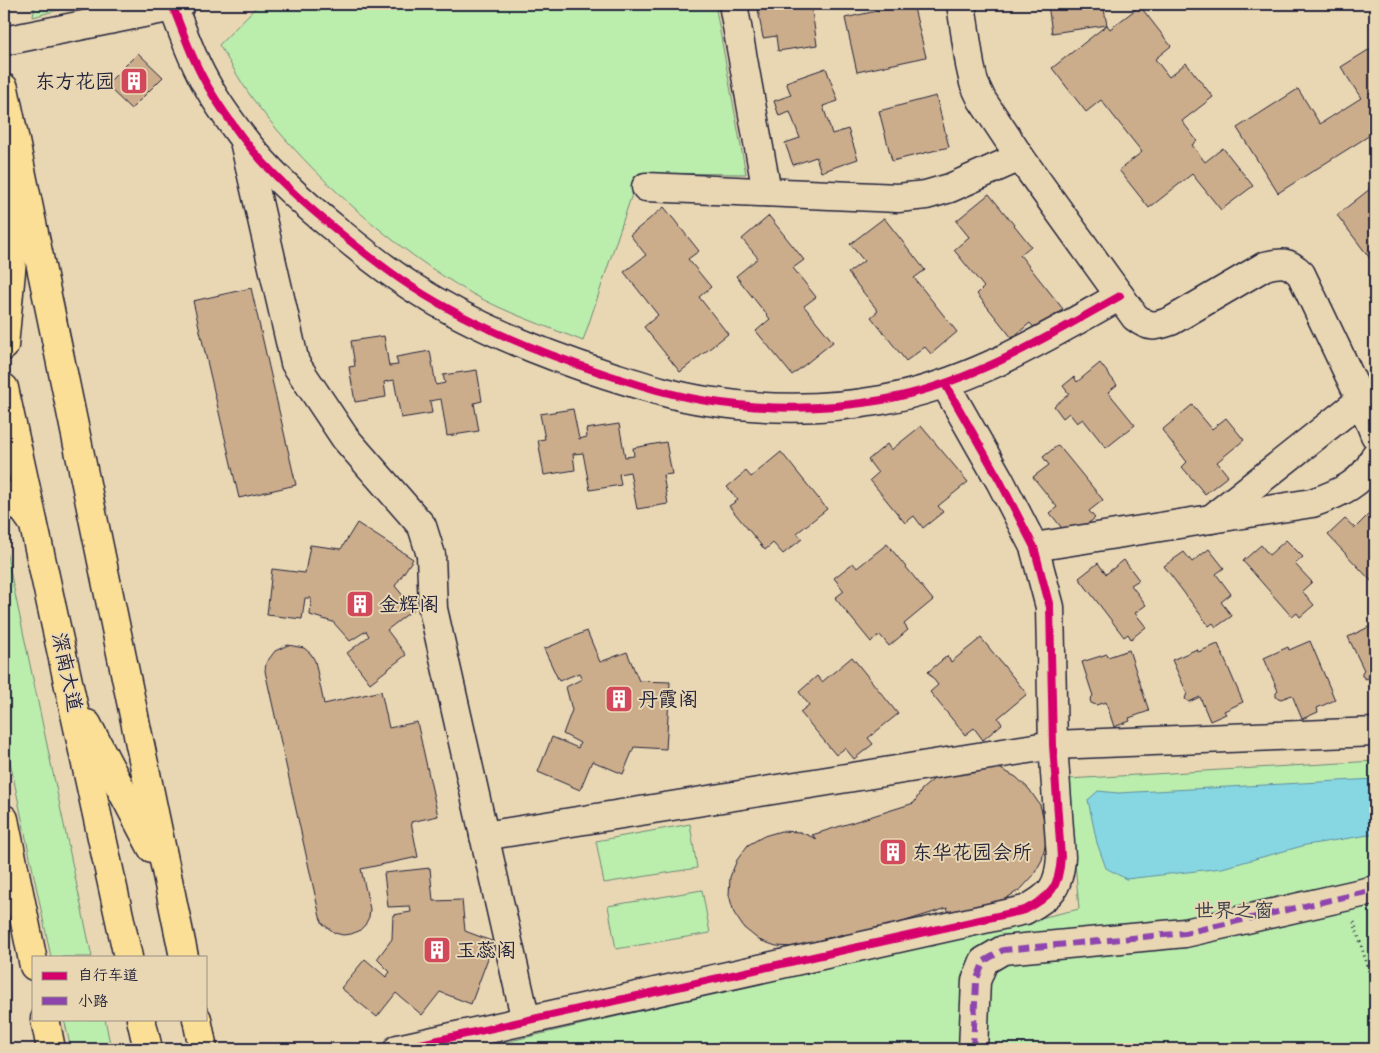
<svg xmlns="http://www.w3.org/2000/svg" width="1379" height="1053" font-family="Caveat,'LXGW WenKai TC',sans-serif">
<rect width="100%" height="100%" fill="#e9d7b4"/>
<filter id="ink" filterUnits="userSpaceOnUse"><feTurbulence type="fractalNoise" baseFrequency=".02" numOctaves="2"/><feDisplacementMap in="SourceGraphic" scale="10" xChannelSelector="R" yChannelSelector="G"/><feConvolveMatrix kernelMatrix="1 2 1 2 8 2 1 2 1" color-interpolation-filters="sRGB"/></filter>
<g filter="url(#ink)">
<!-- green -->
<g fill="#bbedad" stroke="#6e8874">
<path d="M35,4h44l-46,13z"/>
<path d="M259,4h456l31,170 -107,-1 -56,168c-37,-15 -77,-28 -112,-48 -76,-43 -160,-118 -213,-187 -15,-19 -26,-41 -39,-61z"/>
<path d="M4,542l88,415h-41l-47,-224z"/>
<path d="M1375,761v288h-899l603,-140 -11,-130z"/>
<path d="M690,824l7,44 -93,15 -8,-42z"/>
<path d="M702,890l8,43 -94,16 -8,-43z"/>
<path d="M64,1019h41l6,30h-40z"/>
</g>
<!-- water -->
<path fill="#87d7e3" stroke="#5f8fa0" d="M1375,779v55l-69,11 -84,23 -96,11 -20,-11 -9,-25 -9,-43 10,-9 20,2z"/>
<!-- building -->
<g fill="#cbad8c" stroke="#22223b">
<path d="M757,4h54l6,41 -39,6 -2,-15 -13,2z"/>
<path d="M908,4h5l13,53 -69,15 -12,-54z"/>
<path d="M1048,4h55l4,21 -55,8z"/>
<path d="M1140,6l31,40 -16,13 14,18 17,-14 27,34 -31,24 15,20 -5,4 13,17 18,-14 30,38 -32,24 -29,-36 -43,34 -30,-38 23,-18 -41,-52 -15,12 -34,-44 55,-43 3,4z"/>
<path d="M1370,49l5,9v74l-97,61 -41,-65 61,-39 22,35 41,-26 -20,-31z"/>
<path d="M138,53l25,24 -32,32 -25,-24z"/>
<path d="M826,68l12,33 -15,5 9,28 16,-5 10,30 -37,13 -5,-15 -23,8 -8,-22 15,-5 -10,-26 -11,4 -5,-15 17,-6 -5,-13z"/>
<path d="M936,96l13,51 -57,14 -13,-50z"/>
<path d="M1375,185v80l-38,-50z"/>
<path d="M989,194l42,52 -11,9 43,54 -27,21 -6,-7 -18,15 -35,-44 7,-7 -30,-37 15,-13 -13,-16z"/>
<path d="M664,207l35,44 -11,8 23,28 -12,10 29,37 -48,38 -36,-45 14,-12 -34,-43 22,-17 -16,-20z"/>
<path d="M769,216l35,44 -11,8 23,29 -12,9 29,36 -41,33 -36,-44 14,-12 -34,-43 22,-18 -16,-19z"/>
<path d="M884,218l41,52 -11,8 43,54 -26,22 -6,-7 -19,14 -35,-44 7,-6 -30,-38 16,-12 -14,-17z"/>
<path d="M251,288l45,197 -57,13 -46,-197z"/>
<path d="M384,336l5,30 9,-1 -2,-8 34,-6 6,34 9,-2 -2,-8 34,-5 5,31 -8,2 5,28 -32,5 -6,-37 -11,2 2,12 -31,5 -7,-38 -10,2 2,15 -31,5 -6,-35 6,-1 -4,-25z"/>
<path d="M1100,363l17,22 -9,7 27,33 -29,23 -23,-29 -6,4 -8,-10 -6,5 -9,-12 15,-12 -6,-8 11,-9 3,5z"/>
<path d="M1192,405l20,24 14,-11 18,22 -27,22 11,14 -23,18 -23,-27 5,-5 -25,-32z"/>
<path d="M573,409l6,30 8,-2 -1,-8 33,-5 6,33 9,-1 -1,-8 33,-6 6,32 -9,1 5,29 -31,5 -7,-37 -11,2 2,11 -31,5 -7,-37 -10,1 2,16 -31,5 -6,-35 7,-1 -5,-25z"/>
<path d="M921,426l47,56 -30,24 5,6 -20,16 -9,-12 -9,7 -35,-43 8,-7 -10,-13 19,-16 4,6z"/>
<path d="M1058,445l45,55 -14,11 6,7 -14,11 -5,-5 -11,8 -15,-19 7,-6 -24,-30 16,-12 -6,-8z"/>
<path d="M781,452l46,57 -30,24 5,6 -19,15 -10,-11 -8,7 -36,-44 9,-6 -11,-13 19,-16 5,6z"/>
<path d="M1371,512l4,5v68l-47,-50 17,-16 10,9z"/>
<path d="M357,523l56,36 -18,27 19,23 -27,21 19,25 -36,28 -23,-30 22,-17 -3,-5 -16,10 -17,-19 -23,-7 1,-17h-6l-3,21 -35,-4 5,-46 33,4 5,-28 31,4z"/>
<path d="M1286,540l17,17 -8,7 17,18 -10,9 12,14 -14,12 -3,-4 -5,4 -49,-56 18,-16 8,10z"/>
<path d="M887,544l46,56 -29,24 4,6 -19,16 -9,-11 -9,7 -36,-44 9,-7 -10,-13 19,-15 4,5z"/>
<path d="M1209,549l15,19 -8,6 15,20 -10,8 11,14 -16,11 -3,-4 -4,3 -45,-60 20,-14 8,10z"/>
<path d="M1124,560l15,20 -8,5 15,20 -11,8 11,14 -15,12 -3,-5 -4,3 -45,-59 19,-15 8,11z"/>
<path d="M1371,626l2,3 2,-1v47l-9,4 -4,-3v-4l2,-2 -16,-33z"/>
<path d="M587,631l13,31 27,-10 12,29 31,1 -4,67 -32,-2 -11,27 -31,-13 -12,29 -42,-18 14,-35 26,11 2,-5 -17,-9 9,-24 -6,-23 16,-8 -3,-6 -20,8 -15,-32z"/>
<path d="M981,638l46,56 -29,24 4,6 -19,16 -9,-12 -9,7 -35,-43 8,-7 -10,-13 19,-16 4,6z"/>
<path d="M1310,641l25,59 -18,8 1,4 -16,7 -10,-24 -11,4 -5,-2v-4l2,-2 -14,-33 24,-11 1,3z"/>
<path d="M1218,644l25,58 -19,9 2,3 -16,7 -10,-24 -11,5 -4,-3 2,-6 -15,-33 25,-11 1,3z"/>
<path d="M288,645l16,3 7,6 4,7 9,43 57,-13 8,37 28,-6 21,94 -27,6 7,35 -57,12 9,40 -1,8 -4,8 -6,6 -8,3 -8,1 -8,-2 -12,-9 -3,-7 -55,-246 1,-8 9,-12z"/>
<path d="M1129,650l20,61 -20,7 1,3 -16,6 -8,-25 -10,3 -5,-2 -1,-4 3,-3 -11,-34 25,-8 1,3z"/>
<path d="M852,657l46,57 -30,24 5,6 -19,15 -9,-11 -9,7 -36,-43 9,-7 -10,-13 18,-16 5,6z"/>
<path d="M981,765l18,3 17,9 13,12 11,16 5,18 1,19 -4,18 -9,16 -12,13 -16,10 -54,18 -4,-9 -102,32 -2,-6 -49,13 -18,-1 -17,-6 -15,-12 -10,-15 -5,-18 1,-18 7,-17 11,-15 16,-9 17,-5 19,1 17,7 -5,-4 102,-32 8,-14 18,-15z"/>
<path d="M430,868l3,33 29,-1 3,31 29,11 -23,62 -31,-12 -18,23 -26,-22 -19,24 -36,-29 24,-29 21,18 4,-5 -13,-13 15,-20 1,-24 18,-3 -1,-6 -22,1 -4,-34z"/>
</g>
<g fill="none" stroke-linecap="round" stroke-linejoin="round">
<defs>
<g id="minor">
<path d="M733,4l34,188"/>
<path d="M961,4l9,61 4,18 8,17 38,57 115,160c14,11 20,10 36,4l94,-55c17,-4 23,-5 36,8l60,126 14,35"/>
<path d="M173,7c11,28 21,57 37,83 9,16 21,32 32,47 27,36 62,67 97,95 23,19 47,38 73,55 60,39 128,66 196,88 32,10 65,21 99,26 57,9 118,9 175,-1 89,-16 161,-61 238,-104"/>
<path d="M4,41l169,-34 8,-3"/>
<path d="M244,141l51,222 50,75 77,88 9,29 2,54 93,412"/>
<path d="M646,187l252,11 28,-3 24,-7 70,-31"/>
<path d="M1211,519l150,-119"/>
<path d="M1034,547l278,-44c26,-9 53,-20 63,-47"/>
<path d="M484,836l569,-91 322,-13"/>
<path d="M398,1049l627,-139c26,-14 34,-22 36,-53l-8,-112 -3,-138 -16,-60 -34,-66 -55,-97"/>
<path d="M973,1049l3,-68 8,-20 19,-11 182,-17 190,-43"/>
</g>
<g id="major">
<path d="M4,88l180,869"/>
<path d="M4,346l14,-150"/>
<path d="M4,388l124,569"/>
<path d="M4,495c13,5 21,16 29,28"/>
<path d="M87,724l65,124"/>
<path d="M4,819l30,147"/>
<path d="M45,1019l6,30"/>
<path d="M141,1019l7,30"/>
<path d="M197,1019l6,30"/>
</g>
</defs>
<!-- minor casing -->
<use href="#minor" stroke="#22223b" stroke-width="31"/>
<!-- major casing -->
<use href="#major" stroke="#22223b" stroke-width="31"/>
<!-- path -->
<path stroke="#22223b" stroke-width="3" stroke-dasharray="1 4" stroke-linecap="butt" d="M1354,922l21,69"/>
<!-- minor -->
<use href="#minor" stroke="#e9d7b4" stroke-width="28"/>
<!-- major -->
<use href="#major" stroke="#fbdf96" stroke-width="28"/>
<!-- quiet -->
<path stroke="#8e44ad" stroke-width="6" stroke-dasharray="12 6" stroke-linecap="butt" d="M973,1049l3,-68 8,-20 19,-11 182,-17 190,-43"/>
<defs>
<g id="cycleway">
<path d="M173,7c11,28 21,57 37,83 9,16 21,32 32,47 27,36 62,67 97,95 23,19 47,38 73,55 60,39 128,66 196,88 32,10 65,21 99,26 57,9 118,9 175,-1 89,-16 161,-61 238,-104"/>
<path d="M398,1049l627,-139c26,-14 34,-22 36,-53l-8,-112 -3,-138 -16,-60 -34,-66 -55,-97"/>
</g>
</defs>
<!-- cycleway casing -->
<use href="#cycleway" stroke="#e9d7b4" stroke-width="11"/>
<!-- cycleway -->
<use href="#cycleway" stroke="#d6006c" stroke-width="8"/>
</g>
</g>
<!-- icons -->
<defs>
<symbol id="building-square" viewBox="-11 -11 22 22"><rect x="-9" y="-9" width="18" height="18" rx="4" fill="#d1495b" stroke="#e9d7b4"/><path d="M-4-6H4V6H1V3H-1V6H-4ZM-2.5-4.3h1.7v1.8h-1.7ZM.8-4.3h1.7v1.8H.8ZM-2.5-1h1.7V.8h-1.7ZM.8-1h1.7V.8H.8Z" fill="#fff"/></symbol>
</defs>
<g fill-rule="evenodd">
<use href="#building-square" x="118" y="65" width="32" height="32"/>
<use href="#building-square" x="344" y="588" width="32" height="32"/>
<use href="#building-square" x="603" y="683" width="32" height="32"/>
<use href="#building-square" x="877" y="836" width="32" height="32"/>
<use href="#building-square" x="421" y="934" width="32" height="32"/>
</g>
<g text-anchor="middle" dominant-baseline="central" stroke-width="4" stroke-linejoin="round" paint-order="stroke">
<!-- poi labels -->
<g font-size="20" fill="#22223b" stroke="#e9d7b4" text-anchor="start">
<text x="115" y="81" text-anchor="end">东方花园</text>
<text x="379" y="604">金辉阁</text>
<text x="638" y="699">丹霞阁</text>
<text x="912" y="852">东华花园会所</text>
<text x="456" y="950">玉蕊阁</text>
</g>
<!-- street labels -->
<g font-size="20" fill="#22223b" stroke="#e9d7b4">
<text transform="translate(67 672) rotate(78)">深南大道</text>
</g>
<!-- park labels -->
<g font-size="20" fill="#39404c" stroke="#e9d7b4">
<text x="1234" y="910">世界之窗</text>
</g>
</g>
<!-- margin -->
<rect width="1379" height="1053" fill="none" stroke="#e9d7b4" stroke-width="20"/>
<rect x="10" y="10" width="1359" height="1033" fill="none" stroke="#22223b" stroke-width="2" filter="url(#ink)"/>
<!-- legend -->
<rect x="32" y="956" width="175" height="65" fill="#e9d7b4" stroke="#998f84"/>
<rect x="42" y="972" width="25" height="8" fill="#d6006c" stroke="#998f84"/>
<text x="78" y="980" font-size="15" fill="#22223b">自行车道</text>
<rect x="42" y="997" width="25" height="8" fill="#8e44ad" stroke="#998f84"/>
<text x="78" y="1006" font-size="15" fill="#22223b">小路</text>
</svg>
